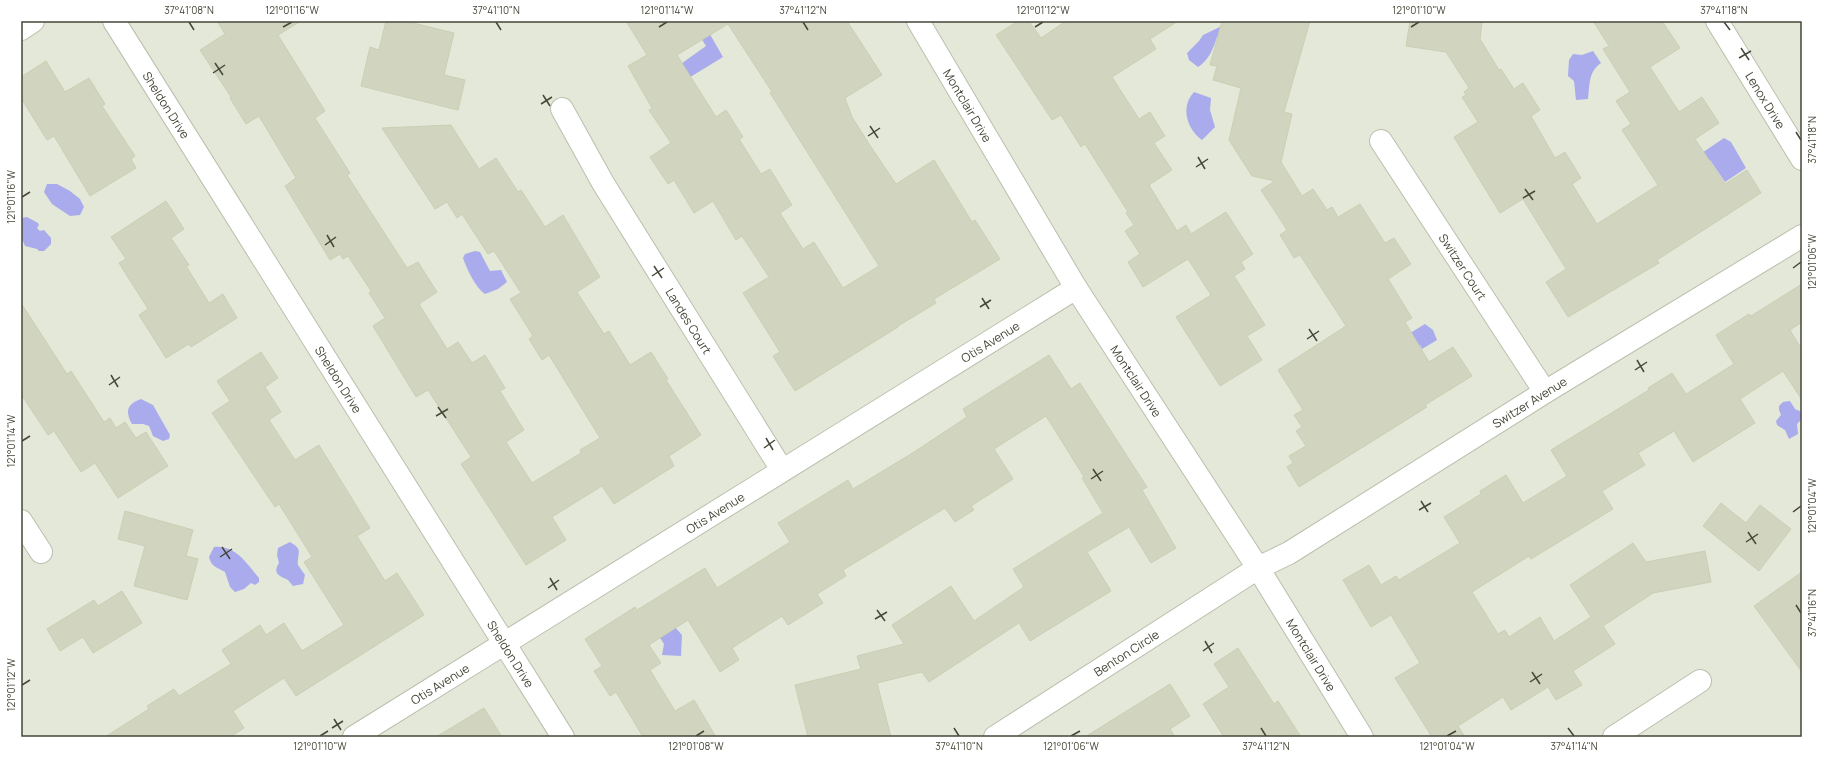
<svg xmlns="http://www.w3.org/2000/svg" width="1823" height="758" font-family="Manrope,sans-serif">
<rect width="100%" height="100%" fill="#f1f4ea"/>
<!-- residential -->
<rect fill="#e3e8d8" x="21" y="21" width="1781" height="716"/>
<!-- water -->
<g fill="#aaabed">
<path d="M704,24l19,33 -36,22 -9,-13 28,-20 -10,-16z"/>
<path d="M1222,26l6,12 -11,-1c-4,12 -8,23 -19,30l-9,-7 -2,-7 12,-12 4,-6z"/>
<path d="M1593,51l8,12c-13,9 -11,22 -13,36l-12,1 -2,-19 -6,-5 1,-16 4,-6 9,1z"/>
<path d="M1194,92l17,6 -1,12 5,17 -13,13c-15,-11 -22,-33 -8,-48z"/>
<path d="M1724,138l7,4 15,26 -21,14 -15,-22 -11,8 -6,-9z"/>
<path d="M47,184h10l13,7 10,8 4,8 -4,8 -10,1 -18,-12 -8,-12z"/>
<path d="M27,217l11,6 1,2 -2,3 3,3 4,-1 7,8v6l-7,7h-5l-2,-2 -12,-3 -4,-10v-18z"/>
<path d="M475,251l5,1 10,19 11,-1 6,12 -9,7 -13,5c-10,-7 -18,-25 -22,-36l2,-4z"/>
<path d="M1425,324l8,6 4,10 -15,9 -2,-4 -23,14 -5,-15z"/>
<path d="M141,399l12,6 17,30 -1,4 -6,2 -10,-5 -4,-10 -6,-2h-11c-7,-13 -5,-20 9,-25z"/>
<path d="M1790,401l5,8 7,3v7l-5,5 1,10 -9,5 -4,-9 -8,-5 -1,-4 5,-6 -2,-5v-4l4,-4z"/>
<path d="M290,542c14,8 7,10 8,23l7,10 -2,9 -10,2 -5,-6c-8,-4 -16,-6 -9,-17l-2,-8 1,-7z"/>
<path d="M214,547c22,-2 32,16 45,31v4l-4,3 -4,-2 -7,6 -9,3 -5,-5 -5,-15c-9,-5 -14,-6 -16,-15z"/>
<path d="M665,616l17,19 -1,21 -19,-1 2,-11 -11,-17z"/>
</g>
<!-- building -->
<g fill="#d1d5c0" stroke="#cacfb3" fill-rule="evenodd">
<path d="M217,21h84l-23,14 47,76 -10,7 35,55 -3,2 60,93 11,-6 19,30 -18,12 28,45 11,-7 14,21 13,-8 20,33 -5,3 24,39 -18,12 26,41 49,-30 -1,-3 20,-12 -51,-83 -7,5 -13,-21 4,-3 -23,-37 11,-6 -27,-42 -6,3 -26,-40 -5,4 -10,-16 -12,7 -53,-81 69,-3 28,44 17,-11 22,34 3,-2 24,37 18,-12 37,62 -23,15 27,42 5,-3 21,34 21,-13 17,27 -2,1 35,55 -32,21 5,10 -60,38 -12,-18 -50,31 14,23 -40,25 -65,-101 10,-7 -43,-67 -12,7 -43,-71 12,-8 -16,-25 2,-2 -23,-35 -5,3 -3,-5 -10,6 -45,-74 11,-8 -37,-62 -13,8 -16,-26 1,-1 -31,-47 25,-16z"/>
<path d="M386,21h19l49,12 -10,42 21,5 -7,30 -97,-24 9,-39 9,3z"/>
<path d="M626,21h221l35,54 -37,23 7,19 19,30 25,37 38,-24 38,62 3,-2 25,39 -66,40 2,4 -38,23v1l-103,64 -22,-35 7,-4 -37,-59 26,-16 -27,-41 -6,4 -23,-39 -19,12 -20,-33 -6,4 -18,-27 21,-14 -22,-33 3,-2 -24,-42 19,-11zM728,24l44,68 -2,1 109,173 -36,22 -29,-46 -11,7 -23,-36 12,-8 -22,-36 -9,5 -22,-35 4,-2 -17,-27 -10,7 -39,-62z"/>
<path d="M1018,21h11l12,17 25,-17h112l-28,18 6,10 -44,28 27,42 11,-7 15,24 -11,7 18,27 -23,15 28,46 9,-6 5,9 35,-22 27,42 -12,8 4,7 -11,7 31,49 -18,11 15,24 -42,26 -44,-69 35,-22 -23,-36 -45,28 -15,-25 12,-8 -15,-23 9,-6 -8,-12 2,-1 -43,-68 -4,3 -20,-32 -9,5 -56,-85z"/>
<path d="M1222,21h88l-26,91 8,2 -11,48 21,34 11,-7 14,21 5,-3 6,10 22,-13 25,39 9,-5 17,26 -23,15 24,39 -7,4 24,40 24,-15 19,29 -47,29 2,2 -128,80 -12,-20 6,-4 -4,-7 17,-10 -10,-15 6,-4 -8,-12 9,-5 -25,-40 68,-44 -46,-71 -6,3 -14,-23 7,-5 -26,-40 14,-9 -23,-5 -23,-36 12,-52 -28,-8 4,-14 -7,-1z"/>
<path d="M1410,21h72l-2,18 19,31 2,-1 13,20 9,-6 17,27 -9,6 24,42 10,-6 16,26 -9,6 25,40 61,-39 -36,-55 9,-6 -15,-23 14,-9 -27,-43 6,-3 -16,-25h69l18,27 -30,19 29,45 23,-15 17,26 -24,16 30,45 22,-14 14,23 -104,67 2,3 -91,54 -22,-35 20,-13 -43,-70 -23,14 -19,-31 -27,-45 24,-15 -16,-25 4,-2 -2,-3 5,-4 -23,-36 -40,-6z"/>
<path d="M46,61l19,31 24,-14 16,26 -3,2 33,50 -4,3 5,9 -46,28 -36,-60 -7,4 -26,-42v-21z"/>
<path d="M166,201l18,28 -13,9 18,27 -3,1 23,37 14,-9 14,24 -46,29 -2,-3 -23,14 -27,-43 9,-6 -29,-46 7,-4 -15,-22z"/>
<path d="M1802,284v38l-12,8 12,20v50l-19,-29 -43,28 15,24 -62,39 -19,-31 -36,22 7,12 -43,26 11,18 -82,50 -2,-3 -57,36 26,42 7,-4 4,7 31,-20 14,24 37,-24 -21,-32 63,-42 13,19 59,-11 6,31 -58,11 -50,33 12,18 -42,27 9,14 -26,15 -8,-13 -37,23 -8,-13 -45,29 7,11h-33l-37,-59 25,-15 -29,-48 -20,12 -28,-47 26,-15 12,20 15,-9 3,4 61,-37 -16,-26 37,-23 -1,-3 26,-16 17,28 44,-27 -16,-26 98,-60 -1,-2 24,-15 14,21 48,-30 -18,-29 33,-21 2,2z"/>
<path d="M21,303l46,71 4,-3 33,51 6,-4 6,10 9,-6 11,16 10,-6 22,34 -50,32 -23,-35 -14,9 -27,-41 -6,4 -27,-41z"/>
<path d="M261,352l17,26 -13,9 16,25 -12,8 26,40 24,-15 51,83 -13,8 28,45 12,-8 27,42 -128,81 -12,-18 -51,33 11,17 -14,9h-125l44,-28 -2,-3 27,-17 5,7 52,-32 -9,-14 38,-25 6,10 18,-12 18,28 42,-26 -40,-63 8,-5 -33,-53 -4,3 -63,-94 18,-12 -13,-20z"/>
<path d="M1049,355l22,34 9,-6 67,104 -5,3 34,58 -25,15 -22,-36 -42,25 24,39 -81,50 -11,-18 -90,59 -7,-10 -45,11 14,54h-83l-13,-52 66,-16 -4,-13 47,-12 -12,-19 59,-39 23,35 50,-34 -11,-18 90,-56 -21,-35 2,-1 -38,-61 -52,33 19,30 -42,27 3,4 -19,12 -10,-14 -102,62 3,6 -29,18 6,9 -35,22 -6,-9 -50,32 7,12 -19,12 -32,-52 -39,25 12,18 -11,7 25,41 19,-11 22,37h-73l-27,-45 -6,4 -16,-25 8,-5 -17,-27 50,-32 2,3 68,-42 12,20 73,-46 -12,-19 70,-43 5,9 58,-35 56,-37 -4,-8z"/>
<path d="M1721,503l25,20 14,-18 31,24 -32,42 -56,-45z"/>
<path d="M125,511l68,19 -7,26 12,3 -11,41 -53,-14 11,-40 -27,-7z"/>
<path d="M1802,572v100l-48,-66z"/>
<path d="M122,591l20,32 -49,30 -10,-16 -23,14 -13,-22 47,-29 4,6z"/>
<path d="M1238,648l36,56 4,-3 23,36h-77l-21,-33 26,-17 -15,-23z"/>
<path d="M1170,684l20,32 -20,13 5,8h-90z"/>
<path d="M484,708l18,29h-66z"/>
</g>
<g fill="none" stroke-linecap="round" stroke-linejoin="round">
<defs>
<g id="street">
<path id="s1" d="M114,21l449,716"/>
<path id="s2" d="M918,21l158,267 182,280 104,169"/>
<path id="s3" d="M1717,21l85,138"/>
<path d="M21,29l12,-8"/>
<path id="s4" d="M562,109l41,74 179,287"/>
<path id="s5" d="M1381,141l164,251"/>
<path d="M21,521l20,31"/>
<path id="s6" d="M354,737l722,-449"/>
<path id="s7" d="M995,737l263,-169 31,-15 256,-161 257,-156"/>
<path d="M1614,737l86,-56"/>
</g>
</defs>
<!-- street casing -->
<use href="#street" stroke="#bbbfad" stroke-width="24"/>
<!-- street -->
<use href="#street" stroke="#fff" stroke-width="22"/>
</g>
<!-- ticks -->
<path fill="none" stroke="#454738" stroke-width="1.5" d="M189,22l5,8M496,22l5,8M803,22l5,8M1724,22l6,8M283,27l9,-5M659,27l8,-5M1035,27l8,-5M1411,27l8,-5M1741,48l8,12M1739,58l12,-7M215,63l8,12M213,73l12,-8M543,95l7,11M541,104l11,-7M870,126l8,12M1796,132l5,8M868,136l12,-8M1198,157l7,12M1196,167l12,-8M1525,189l8,11M22,197l8,-5M1523,198l12,-7M327,235l7,12M325,245l11,-8M654,266l8,12M1793,268l8,-6M652,276l12,-8M982,298l7,11M980,307l11,-7M1309,329l8,12M1307,339l12,-8M1637,360l7,12M1635,370l12,-8M111,375l7,12M109,385l11,-8M438,407l8,11M436,416l12,-7M766,438l7,12M22,441l8,-5M764,448l11,-8M1093,469l8,12M1091,479l12,-8M1421,501l7,11M1419,510l12,-7M1793,512l8,-6M1748,532l8,12M1746,542l12,-8M222,547l8,12M220,557l12,-8M550,578l7,12M548,588l11,-8M1796,605l5,8M877,610l8,11M875,619l12,-7M1205,641l7,12M1203,651l11,-8M1532,672l8,12M1530,682l12,-8M22,685l8,-5M334,719l7,11M332,728l11,-7M954,728l5,8M1261,728l5,8M1568,728l6,8M320,736l8,-5M696,736l8,-5M1071,736l9,-5M1447,736l9,-5"/>
<g text-anchor="middle" dominant-baseline="central" stroke-width="4" stroke-linejoin="round" paint-order="stroke">
<!-- street labels -->
<g font-size="12" fill="#454738" stroke="#fff">
<text stroke="none"><textPath href="#s3" startOffset="93">Lenox Drive</textPath></text>
<text stroke="none"><textPath href="#s1" startOffset="99">Sheldon Drive</textPath></text>
<text stroke="none"><textPath href="#s2" startOffset="98">Montclair Drive</textPath></text>
<text stroke="none"><textPath href="#s5" startOffset="150">Switzer Court</textPath></text>
<text stroke="none"><textPath href="#s4" startOffset="247">Landes Court</textPath></text>
<text stroke="none"><textPath href="#s6" startOffset="749">Otis Avenue</textPath></text>
<text stroke="none"><textPath href="#s1" startOffset="423">Sheldon Drive</textPath></text>
<text stroke="none"><textPath href="#s2" startOffset="421">Montclair Drive</textPath></text>
<text stroke="none"><textPath href="#s7" startOffset="631">Switzer Avenue</textPath></text>
<text stroke="none"><textPath href="#s6" startOffset="425">Otis Avenue</textPath></text>
<text stroke="none"><textPath href="#s7" startOffset="156">Benton Circle</textPath></text>
<text stroke="none"><textPath href="#s1" startOffset="747">Sheldon Drive</textPath></text>
<text stroke="none"><textPath href="#s2" startOffset="746">Montclair Drive</textPath></text>
<text stroke="none"><textPath href="#s6" startOffset="101">Otis Avenue</textPath></text>
</g>
</g>
<!-- border -->
<rect width="1823" height="758" fill="none" stroke="#ffffff" stroke-width="44"/>
<rect x="22" y="22" width="1779" height="714" fill="none" stroke="#454738" stroke-width="1.5"/>
<g font-size="10" text-anchor="middle" fill="#454738">
<text x="189" y="14">37°41'08"N</text>
<text x="292" y="14">121°01'16"W</text>
<text x="496" y="14">37°41'10"N</text>
<text x="667" y="14">121°01'14"W</text>
<text x="803" y="14">37°41'12"N</text>
<text x="1043" y="14">121°01'12"W</text>
<text x="1419" y="14">121°01'10"W</text>
<text x="1724" y="14">37°41'18"N</text>
<text transform="translate(1812 140) rotate(-90)" y="4">37°41'18"N</text>
<text transform="translate(11 197) rotate(-90)" y="4">121°01'16"W</text>
<text transform="translate(1812 262) rotate(-90)" y="4">121°01'06"W</text>
<text transform="translate(11 441) rotate(-90)" y="4">121°01'14"W</text>
<text transform="translate(1812 506) rotate(-90)" y="4">121°01'04"W</text>
<text transform="translate(1812 613) rotate(-90)" y="4">37°41'16"N</text>
<text transform="translate(11 685) rotate(-90)" y="4">121°01'12"W</text>
<text x="320" y="750">121°01'10"W</text>
<text x="696" y="750">121°01'08"W</text>
<text x="959" y="750">37°41'10"N</text>
<text x="1071" y="750">121°01'06"W</text>
<text x="1266" y="750">37°41'12"N</text>
<text x="1447" y="750">121°01'04"W</text>
<text x="1574" y="750">37°41'14"N</text>
</g>
</svg>
